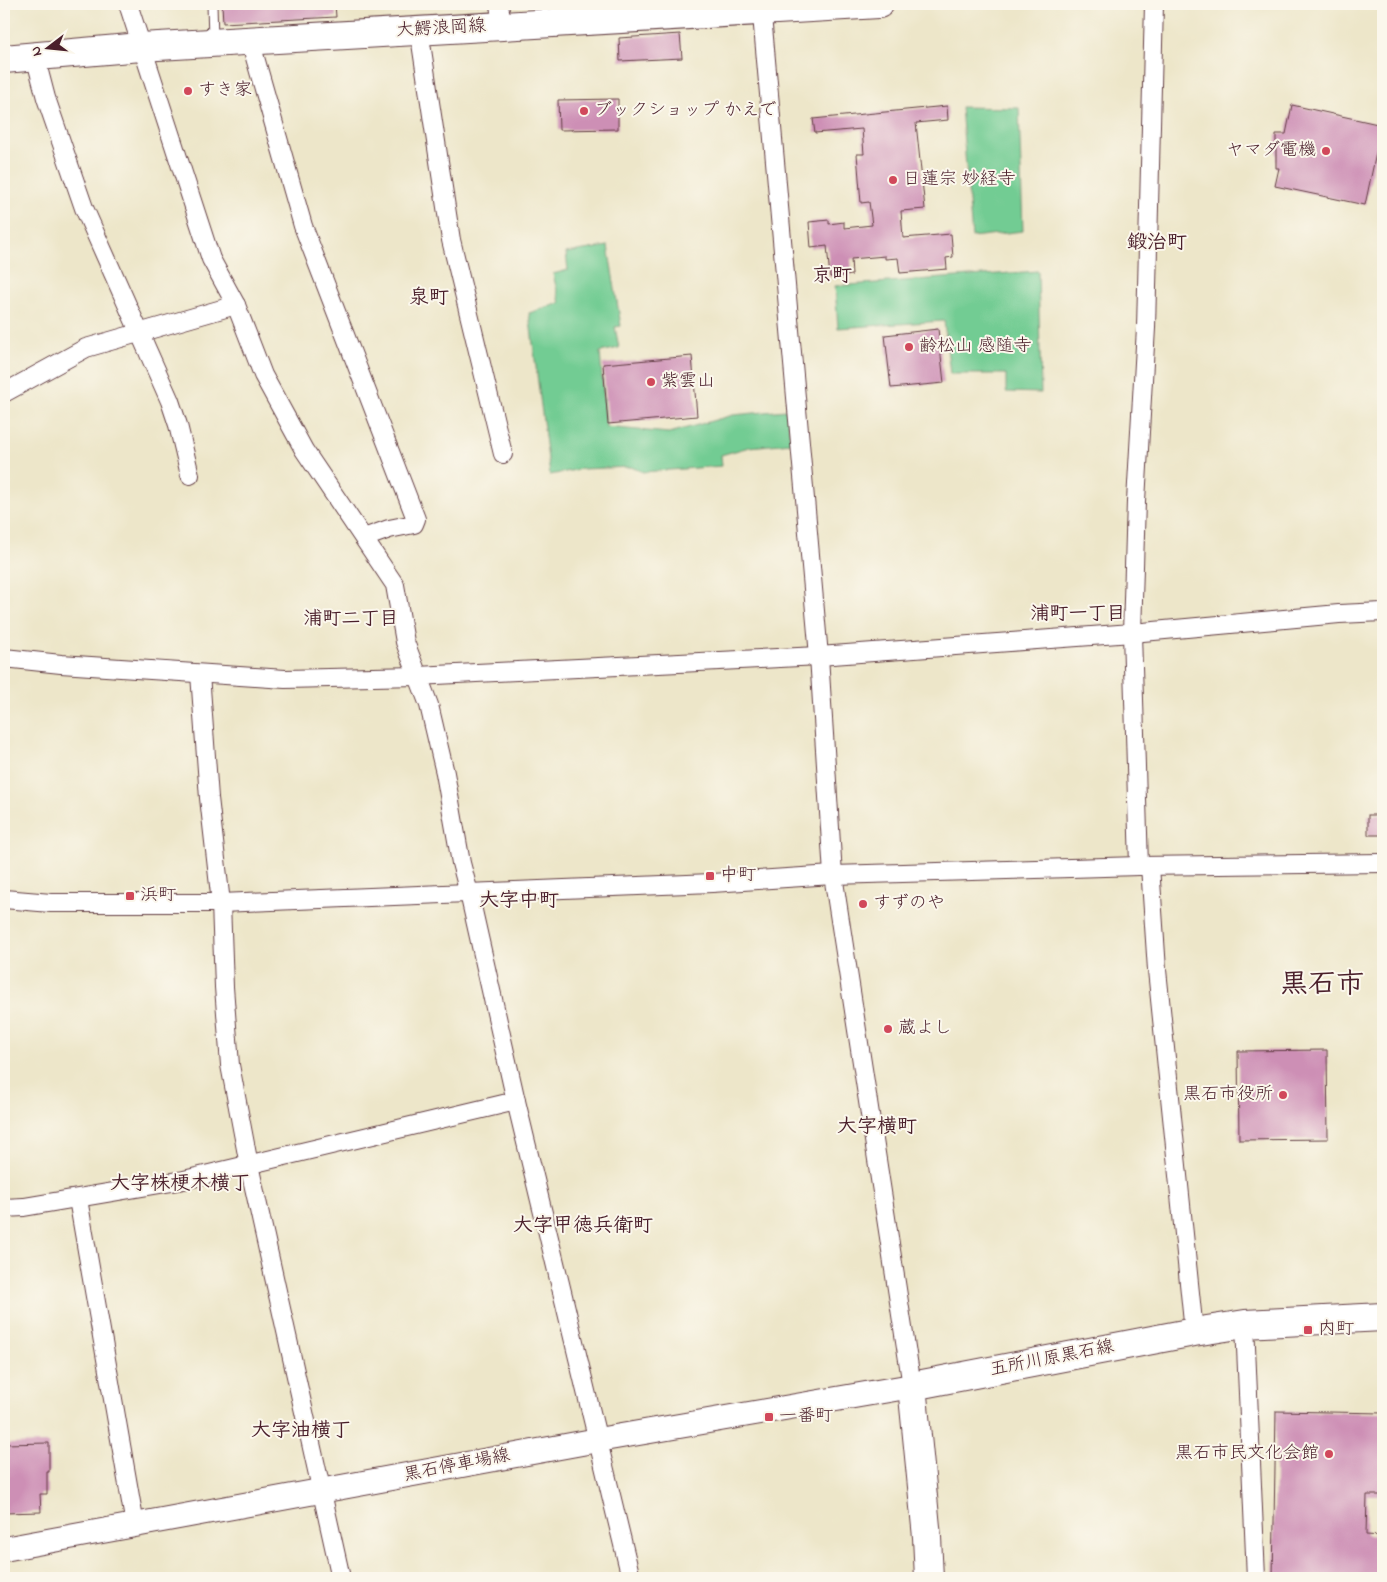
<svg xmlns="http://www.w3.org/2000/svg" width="1387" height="1582" font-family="'Indie Flower','Klee One',sans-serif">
<rect width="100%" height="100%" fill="#fbf7ec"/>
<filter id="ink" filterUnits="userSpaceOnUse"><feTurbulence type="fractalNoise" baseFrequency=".02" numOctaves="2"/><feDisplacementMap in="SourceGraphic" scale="10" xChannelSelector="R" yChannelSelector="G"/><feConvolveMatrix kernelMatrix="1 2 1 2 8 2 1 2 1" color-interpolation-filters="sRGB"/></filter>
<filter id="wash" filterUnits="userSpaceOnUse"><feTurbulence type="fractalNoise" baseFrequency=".0096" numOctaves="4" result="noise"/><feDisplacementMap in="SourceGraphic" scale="20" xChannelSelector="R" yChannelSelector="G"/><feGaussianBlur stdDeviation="1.12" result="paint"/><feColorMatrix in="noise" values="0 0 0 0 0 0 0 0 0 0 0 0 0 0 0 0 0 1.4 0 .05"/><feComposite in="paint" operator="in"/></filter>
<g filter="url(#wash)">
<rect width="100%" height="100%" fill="#ede6c9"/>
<!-- green -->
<g fill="#72cc93" stroke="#5e765f">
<path d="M961,107l58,1 4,123 -51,6z"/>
<path d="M608,246l13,80 -6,1 4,21 -19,4 6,75 63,6 64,-18 53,-5 5,33 -42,4 -28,8 1,11 -79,6 -12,-5 -50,2 -31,6 -21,-162 31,-10 -7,-29 15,-4 -2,-17z"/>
<path d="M1038,271l3,122 -35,-1v-18h-56l-6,-53 -106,7 -3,-42z"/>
</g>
<g id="blocks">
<!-- building -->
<g fill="#cd8fb5">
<path d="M222,4h113l1,13 -113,6z"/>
<path d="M680,34l2,24 -62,3 -1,-23z"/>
<path d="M618,99v30l-59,1 -1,-30z"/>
<path d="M1292,105l90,20 -17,80 -90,-19 4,-18h-3v-34h10z"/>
<path d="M947,106l1,14 -32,3 9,86 -24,2 2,27 48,-4 2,23 -7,1 1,11 -47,4 -2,-15 -13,1v-3l-34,3 1,16 -22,2 -3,-31 -16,2 -2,-26 20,-2v4l15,-2v6l28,-3 -3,-23 -8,1 -4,-49h7l-2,-25 -47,4 -2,-14z"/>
<path d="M938,329l6,54 -53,5 -6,-53z"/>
<path d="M692,356l5,60 -89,8 -5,-60z"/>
<rect x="1368" y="815" width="15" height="20"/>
<path d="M1327,1050l1,89 -89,1 -1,-89z"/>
<path d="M1276,1411l107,2v82h-16l-1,40 16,1 1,33h-1l-1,9h-108z"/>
<path d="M49,1443v29h-2v22h-7l1,18 -37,1v-69z"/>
</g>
</g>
</g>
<g filter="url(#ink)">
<use href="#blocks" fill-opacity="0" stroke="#623d43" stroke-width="1"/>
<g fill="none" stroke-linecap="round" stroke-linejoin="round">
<defs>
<path id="service" d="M212,4l1,36"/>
<g id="minor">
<path d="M128,4l83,255 25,46 27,70 41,75 91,135 10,57 24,63 16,68 16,90 8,30 47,208 115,477"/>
<path d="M499,4l3,22"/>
<path d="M761,4l58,652 14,219 79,511"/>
<path d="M419,30l32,210 52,214"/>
<path d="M250,40l53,186 113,293 -2,5 -25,5 -25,9"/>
<path d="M35,56l11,42 38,110 86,193 8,24 12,50"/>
<path d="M4,393l82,-45 150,-43"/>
<path d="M4,658l57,6 224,15 132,-3 402,-20 313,-23 207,-19 44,-2"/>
<path d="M200,674l9,124 12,105 3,84 6,78 19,100 92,413"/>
<path d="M1139,866l-7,-233 4,-132 10,-173 8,-324"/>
<path d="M1150,866l7,104 37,362"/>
<path d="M4,899l47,4h170l491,-20 121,-8 306,-9 244,-3"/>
<path d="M78,1199l57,326"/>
<path d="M4,1208l20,-1 160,-27 332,-79"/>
<path d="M1245,1324l11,254"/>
</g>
<path id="secondary" d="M4,1549l594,-109 314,-54"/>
<g id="primary">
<path d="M4,59l137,-12 738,-43"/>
<path d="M929,1578l-2,-41 -15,-151 282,-54 51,-8 138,-7"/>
</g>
</defs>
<!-- service casing -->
<use href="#service" stroke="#623d43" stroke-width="11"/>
<!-- minor casing -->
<use href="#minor" stroke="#623d43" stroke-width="20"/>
<!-- secondary casing -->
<use href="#secondary" stroke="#623d43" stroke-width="26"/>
<!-- primary casing -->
<use href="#primary" stroke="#623d43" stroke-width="30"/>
<!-- service -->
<use href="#service" stroke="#fff" stroke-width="9"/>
<!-- minor -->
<use href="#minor" stroke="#fff" stroke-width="18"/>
<!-- secondary -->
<use href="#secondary" stroke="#fff" stroke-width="24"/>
<!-- primary -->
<use href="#primary" stroke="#fff" stroke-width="28"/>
</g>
</g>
<!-- markers -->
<g fill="#d1495b" stroke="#fbf7ec" stroke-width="2">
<circle cx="188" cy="91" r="5"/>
<circle cx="584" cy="111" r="5"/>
<circle cx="1326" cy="151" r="5"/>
<circle cx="893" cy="180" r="5"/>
<circle cx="909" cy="347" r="5"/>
<circle cx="651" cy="382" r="5"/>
<rect x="705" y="871" width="10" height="10" rx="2.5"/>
<rect x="125" y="891" width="10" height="10" rx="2.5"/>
<circle cx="863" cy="904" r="5"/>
<circle cx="888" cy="1029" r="5"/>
<circle cx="1283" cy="1095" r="5"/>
<rect x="1303" y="1325" width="10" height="10" rx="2.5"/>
<rect x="764" y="1412" width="10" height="10" rx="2.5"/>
<circle cx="1329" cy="1454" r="5"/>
</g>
<g text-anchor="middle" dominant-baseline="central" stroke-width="4" stroke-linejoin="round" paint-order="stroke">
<!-- street labels -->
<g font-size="18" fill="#4a1f2b" stroke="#fbf7ec">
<text transform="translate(441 29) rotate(-3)">大鰐浪岡線</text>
<text transform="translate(1052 1359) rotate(-11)">五所川原黒石線</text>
<text transform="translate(457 1466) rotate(-11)">黒石停車場線</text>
</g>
<!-- poi labels -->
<g font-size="18" fill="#4a1f2b" stroke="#fbf7ec" text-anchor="start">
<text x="198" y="91">すき家</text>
<text x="594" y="111">ブックショップ かえで</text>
<text x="1316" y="151" text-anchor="end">ヤマダ電機</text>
<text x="903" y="180">日蓮宗 妙経寺</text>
<text x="919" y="347">齢松山 感随寺</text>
<text x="661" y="382">紫雲山</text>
<text x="720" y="876">中町</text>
<text x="140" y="896">浜町</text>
<text x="873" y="904">すずのや</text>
<text x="898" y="1029">蔵よし</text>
<text x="1273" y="1095" text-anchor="end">黒石市役所</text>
<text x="1318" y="1330">内町</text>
<text x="779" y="1417">一番町</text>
<text x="1319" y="1454" text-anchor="end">黒石市民文化会館</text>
</g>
<!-- neighbourhood labels -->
<g font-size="19" font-weight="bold" fill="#4a1f2b" stroke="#fbf7ec">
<text x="1078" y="614">浦町一丁目</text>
<text x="351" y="619">浦町二丁目</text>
</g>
<!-- quarter labels -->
<g font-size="20" font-weight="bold" fill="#4a1f2b" stroke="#fbf7ec">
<text x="1157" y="243">鍛治町</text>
<text x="832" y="276">京町</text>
<text x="429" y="298">泉町</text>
<text x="519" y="901">大字中町</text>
<text x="877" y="1127">大字横町</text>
<text x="180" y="1184">大字株梗木横丁</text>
<text x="583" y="1226">大字甲徳兵衛町</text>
<text x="301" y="1431">大字油横丁</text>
</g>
<!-- town labels -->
<g font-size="28" font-weight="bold" fill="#4a1f2b" stroke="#fbf7ec">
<text x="1322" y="985">黒石市</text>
</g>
</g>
<!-- margin -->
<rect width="1387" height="1582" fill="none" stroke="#fbf7ec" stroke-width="20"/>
<!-- north arrow -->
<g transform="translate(48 48) rotate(254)" stroke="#fbf7ec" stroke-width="4" paint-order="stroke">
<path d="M0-4L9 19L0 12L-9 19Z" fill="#4a1f2b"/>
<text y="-8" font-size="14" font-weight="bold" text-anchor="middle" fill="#4a1f2b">N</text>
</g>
</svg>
